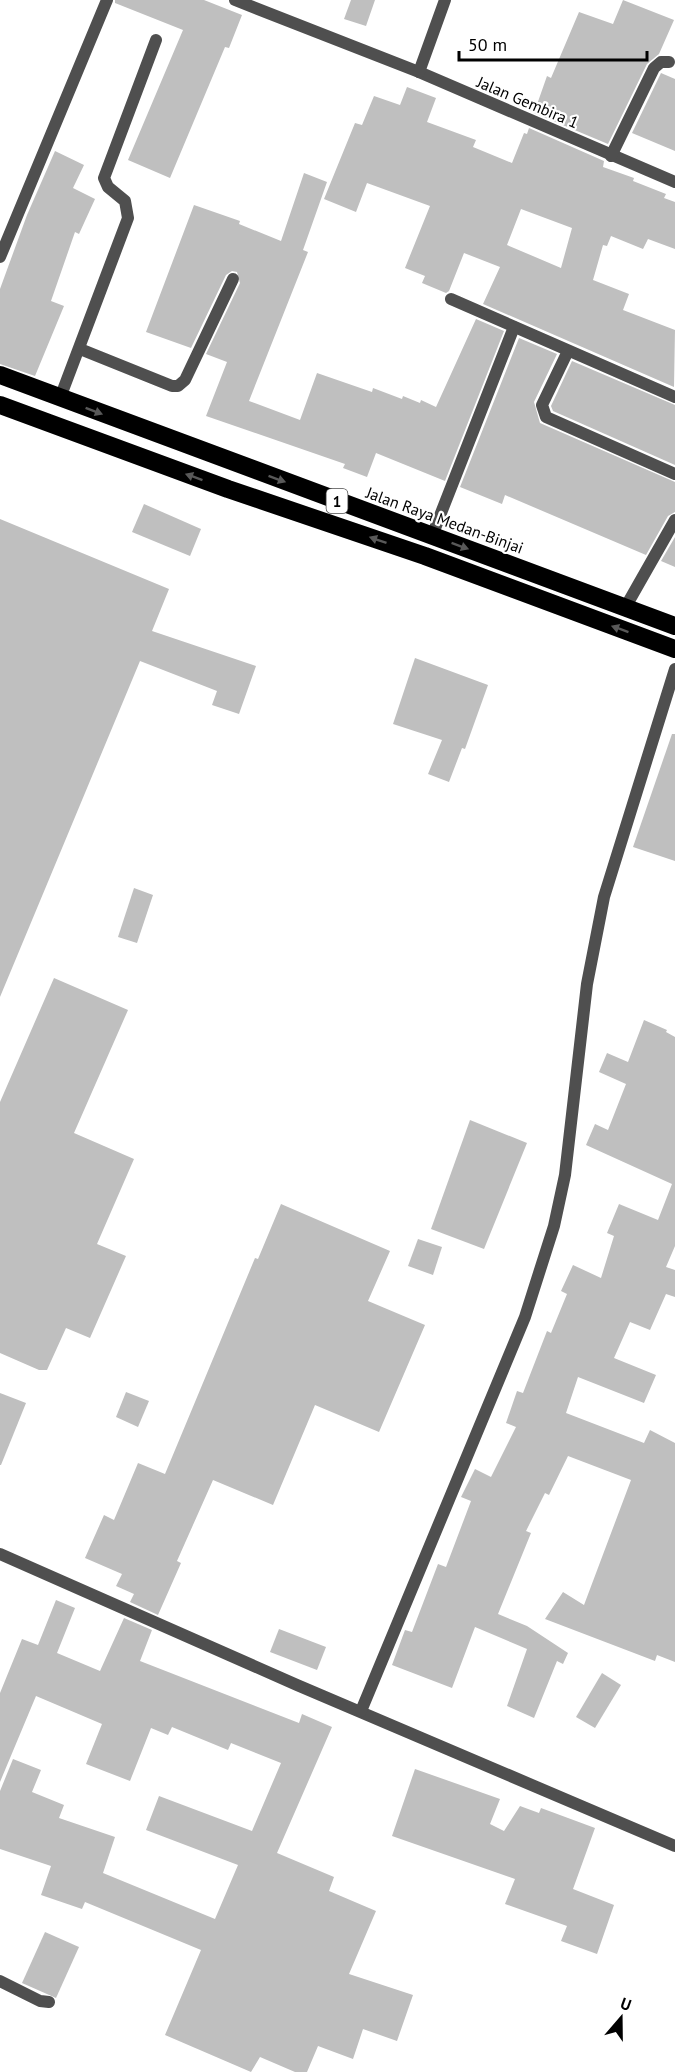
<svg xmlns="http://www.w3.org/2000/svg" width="675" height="2072" font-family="'PT Sans',sans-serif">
<rect width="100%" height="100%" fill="#fff"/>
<!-- building -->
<g fill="#bfbfbf" fill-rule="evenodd">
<path d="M115,0h89l38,15 -13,33 -4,-1 -55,131 -42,-18 55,-130 -68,-27z"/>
<path d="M351,0h24l-9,26 -22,-7z"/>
<path d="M623,0l51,20 -15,34 -12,10 -39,80 -74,-31 13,-37 4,2 28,-66 34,12z"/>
<path d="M661,73l14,6v72l-43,-18z"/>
<path d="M407,87l29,11 -9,24 49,18 -3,7 39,16 12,-30 3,1 2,-6 75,33 -1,6 31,11 -1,3 33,13 -2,4 11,4v47l-27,-10 -5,10 -32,-13 -4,10 -4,-1 -10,35 36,14 -6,16 52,20 -1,57 -191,-83 17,-37 -36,-14 -15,38 -3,2 -24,-10 3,-7 -20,-8 25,-62 -63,-23 -11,29 -32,-13 31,-76 7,2 12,-29 26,9zM521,209l51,19 -11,40 -54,-23z"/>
<path d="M55,151l29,14 -11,23 22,11 -16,35 -4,-2 -24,69 13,5 -29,70 -35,-12v-75l27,-74z"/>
<path d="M304,173l23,9 -24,68 5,2 -59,149 51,19 17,-47 55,19 1,-4 29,11 1,-3 17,7 1,-3 15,7 40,-88 28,12 -59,150 -69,-28 -9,24 -24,-9 2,-4 -139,-48 21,-54 -21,-8 34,-71 -3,-11 -5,-1 -6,4 -35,73 -45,-16 48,-127 46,16 -1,3 42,17z"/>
<path d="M519,338l38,16 -23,48 6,21 135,59v30l-7,4 -22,39 -141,-60 -3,9 -42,-17z"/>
<path d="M572,361l103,44v60l-122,-54 -2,-5z"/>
<path d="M144,504l57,25 -11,27 -58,-24z"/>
<path d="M0,519l169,70 -17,42 104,35 -17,48 -27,-9 5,-14 -77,-30 -140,336z"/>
<path d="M675,537v30l-14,-6z"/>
<path d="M415,658l73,27 -23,64 -3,-1 -13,34 -21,-8 14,-34 -49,-16z"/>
<path d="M672,734h3v127l-42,-14z"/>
<path d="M134,888l19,7 -16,48 -19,-6z"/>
<path d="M54,978l74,32 -54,123 60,26 -37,85 29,12 -36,82 -24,-10 -19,42h-8l-39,-17v-251z"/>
<path d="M644,1020l23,10 -1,2 9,5v209l-9,21 9,3v27l-9,-3 -16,36 -20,-8 -16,36 42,17 -12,28 -66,-26 -12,36 78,30 6,-13 25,13v219l-18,-7 -2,6 -110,-42 18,-27 21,13 47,-125 -63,-24 -19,39 -4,-2 -19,38 5,2 -33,81 29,12 41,27 -5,11 -6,-3 -23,57 -27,-12 20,-57 -52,-22 -23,61 -60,-23 13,-35 7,2 26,-68 8,3 25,-66 -10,-4 14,-28 16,8 25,-50 -10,-4 11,-32 6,2 24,-62 4,2 16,-39 -6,-3 12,-26 28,13 13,-42 -7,-3 12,-29 39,16 14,-36 -86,-39 9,-21 13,6 18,-46 -27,-12 8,-19 21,9z"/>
<path d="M470,1120l57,23 -43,106 -53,-20z"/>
<path d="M281,1204l109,47 -22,50 57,24 -46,107 -64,-27 -42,100 -60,-25 -36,81 4,2 -23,52 -28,-13 4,-8 -18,-8 6,-12 -37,-16 19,-43 10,5 24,-57 27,11 90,-216 3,1z"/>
<path d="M418,1239l24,8 -9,28 -25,-9z"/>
<path d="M126,1392l23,9 -11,26 -22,-10z"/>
<path d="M0,1393l26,10 -25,62h-1z"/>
<path d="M56,1600l19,8 -18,45 43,18 24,-53 28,12 -12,31 159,62 3,-9 30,13 -55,126 57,24 -5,14 47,20 -27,63 64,21 -16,46 -34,-12 -10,30 -35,-13 -11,26h-12l-35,-15 -9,15 -86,-37 36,-85 -116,-48 -3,7 -41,-14 10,-29 -51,-17v-58l13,-32 28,11 -9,22 32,13 -5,13 56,19 -12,36 112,46 23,-54 -92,-35 13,-34 93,35 29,-68 -50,-20 -3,7 -56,-23 -4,8 -17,-7 -21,53 -44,-17 16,-40 -66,-28 -36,86v-89l22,-54 16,6z"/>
<path d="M279,1629l47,18 -9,23 -47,-18z"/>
<path d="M602,1673l19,12 -26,43 -19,-11z"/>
<path d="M415,1769l85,30 -10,25 14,7 16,-25 19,7 2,-5 54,20 -22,61 41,16 -17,49 -36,-13 6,-15 -62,-22 10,-25 -123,-43z"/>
<path d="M45,1932l34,15 -23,51 -34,-15z"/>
</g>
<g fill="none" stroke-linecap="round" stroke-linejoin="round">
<!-- street -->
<g stroke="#4f4f4f" stroke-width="12">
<path d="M235,0l184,72 256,110"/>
<path d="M419,72l26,-72"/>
<path d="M611,156l43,-88 7,-6h8"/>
<path d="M0,257l107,-257"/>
<path d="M451,299l224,98"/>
<path d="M80,349l92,37h6l7,-6 48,-101"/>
<path d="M568,351l-26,54 4,12 129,57"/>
<path d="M60,398l68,-180 -3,-17 -17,-14 -4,-9 52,-138"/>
<path d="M432,536l82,-209"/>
<path d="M625,608l50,-88"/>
<path d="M0,1554l297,131 378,161"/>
<path d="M361,1711l164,-394 29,-91 11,-51 22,-191 17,-87 71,-228"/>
<path d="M0,1981l40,20 9,1"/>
</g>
<!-- highway -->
<g stroke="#000" stroke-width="18">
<path d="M0,375l675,251"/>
<path d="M0,405l228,84 197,67 250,93"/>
</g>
</g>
<!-- one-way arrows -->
<defs><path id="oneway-solid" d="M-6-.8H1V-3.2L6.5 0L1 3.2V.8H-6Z" transform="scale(1.5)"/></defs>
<g fill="#595959">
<use href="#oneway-solid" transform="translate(94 411) rotate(21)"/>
<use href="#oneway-solid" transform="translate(194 477) rotate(-160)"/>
<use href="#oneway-solid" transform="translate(277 479) rotate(20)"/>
<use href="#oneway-solid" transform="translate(378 540) rotate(-161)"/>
<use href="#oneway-solid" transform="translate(460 546) rotate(20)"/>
<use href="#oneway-solid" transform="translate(620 629) rotate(-160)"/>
</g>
<g text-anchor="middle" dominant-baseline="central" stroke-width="4.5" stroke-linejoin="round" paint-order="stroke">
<!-- shield labels -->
<rect fill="#fff" stroke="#4c4c4c" stroke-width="1.5" x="326.5" y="489" width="21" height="24" rx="4.5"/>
<g font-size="15" font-weight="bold" fill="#000">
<text x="337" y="501">1</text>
</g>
<!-- street labels -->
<g font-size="16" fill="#000" stroke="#fff">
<text transform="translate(528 102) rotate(23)">Jalan Gembira 1</text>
<text transform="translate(445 520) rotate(20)">Jalan Raya Medan-Binjai</text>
</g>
</g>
<!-- north arrow -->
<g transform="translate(621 2018) rotate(20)" stroke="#ffffff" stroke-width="4.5" paint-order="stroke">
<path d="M0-4.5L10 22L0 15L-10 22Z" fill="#000000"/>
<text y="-9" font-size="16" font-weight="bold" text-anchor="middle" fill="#000000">U</text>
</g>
<!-- scale -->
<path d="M459 51v9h188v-9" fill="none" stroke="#000000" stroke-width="3"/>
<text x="468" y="51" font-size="18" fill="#000000" stroke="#ffffff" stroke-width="4.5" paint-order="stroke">50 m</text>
</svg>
